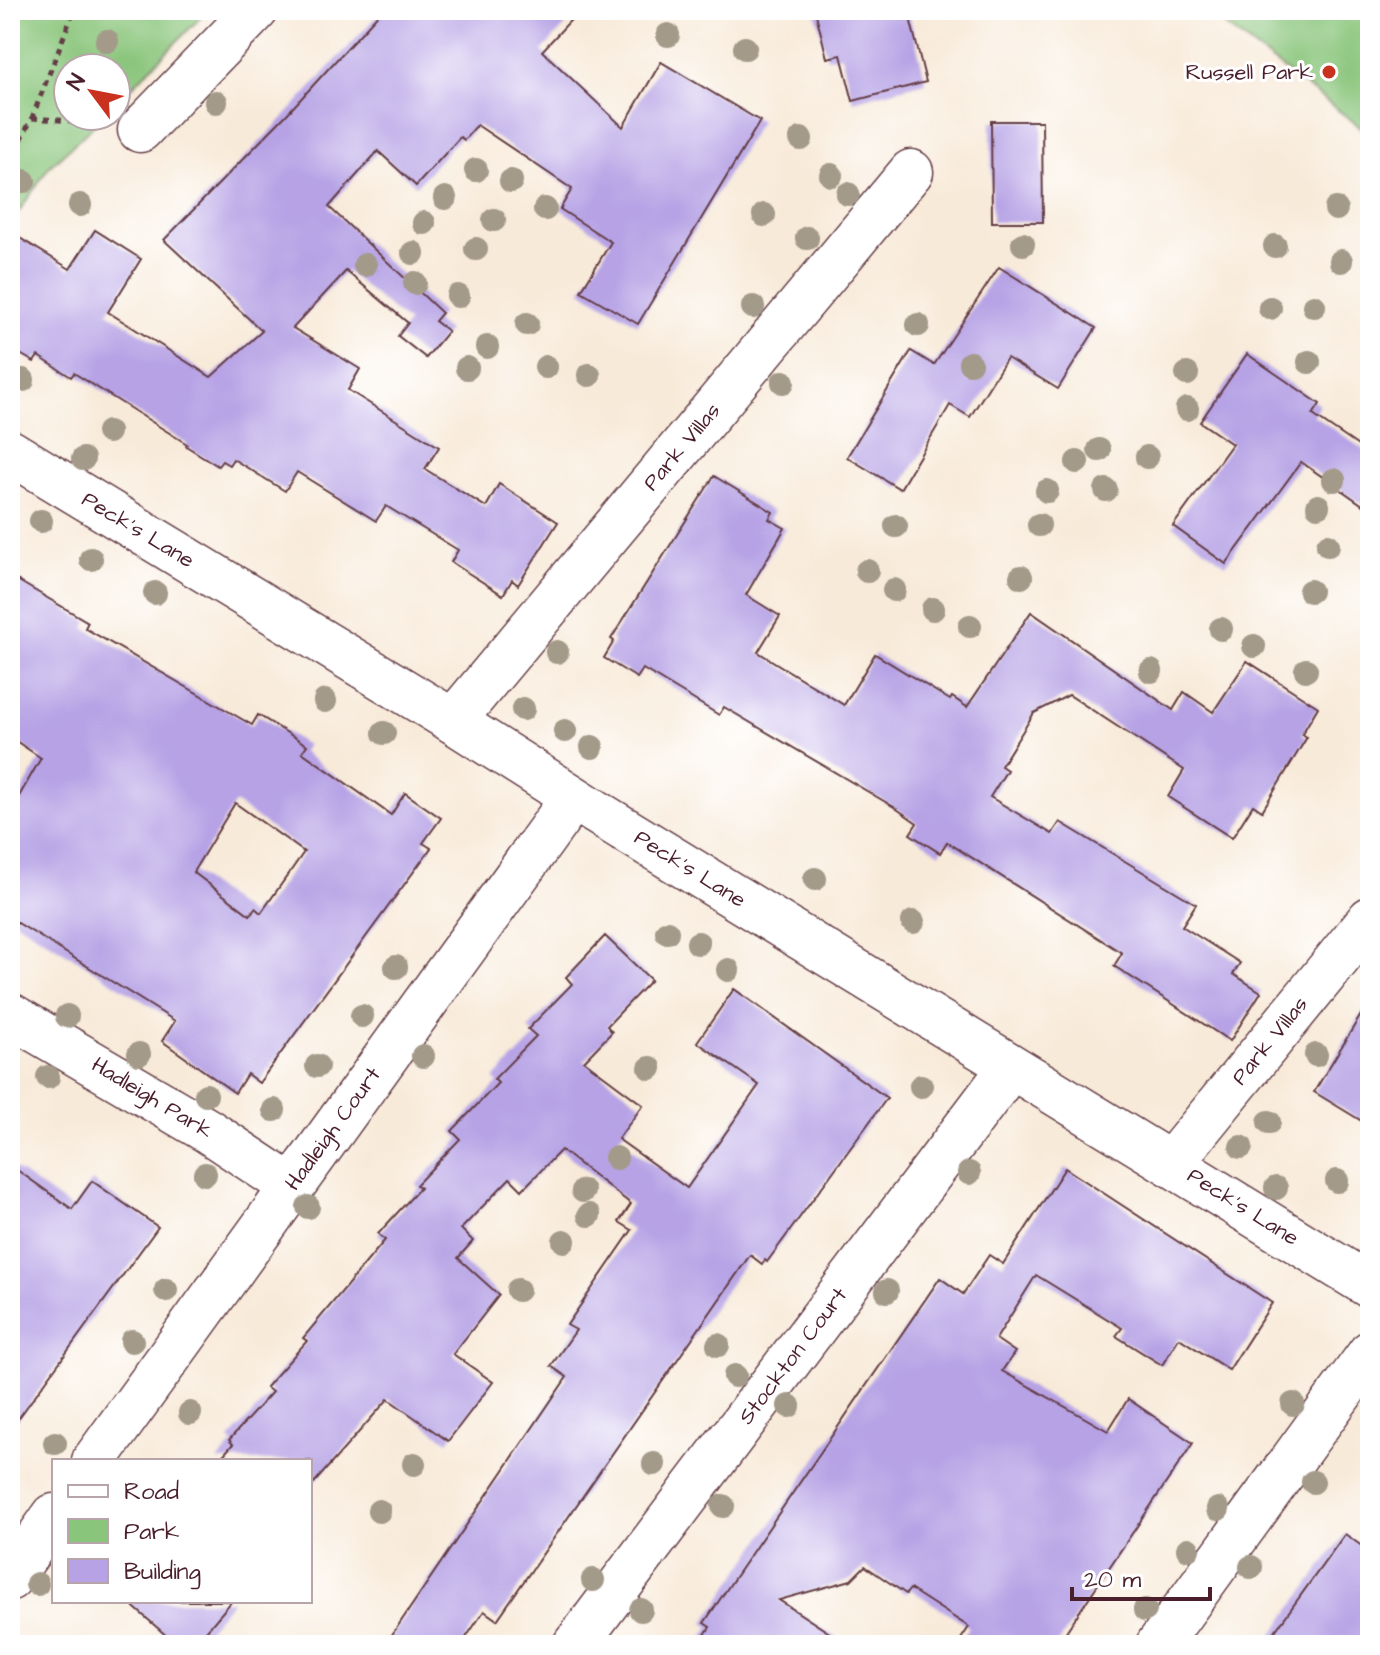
<svg xmlns="http://www.w3.org/2000/svg" width="1380" height="1655" font-family="'Architects Daughter',sans-serif">
<rect width="100%" height="100%" fill="#fff"/>
<filter id="ink" filterUnits="userSpaceOnUse"><feTurbulence type="fractalNoise" baseFrequency=".0125" numOctaves="2"/><feDisplacementMap in="SourceGraphic" scale="16" xChannelSelector="R" yChannelSelector="G"/><feConvolveMatrix kernelMatrix="1 2 1 2 8 2 1 2 1" color-interpolation-filters="sRGB"/></filter>
<filter id="wash" filterUnits="userSpaceOnUse"><feTurbulence type="fractalNoise" baseFrequency=".006" numOctaves="4" result="noise"/><feDisplacementMap in="SourceGraphic" scale="32" xChannelSelector="R" yChannelSelector="G"/><feGaussianBlur stdDeviation="1.8" result="paint"/><feColorMatrix in="noise" values="0 0 0 0 0 0 0 0 0 0 0 0 0 0 0 0 0 1.4 0 .05"/><feComposite in="paint" operator="in"/></filter>
<g filter="url(#wash)">
<rect width="100%" height="100%" fill="#f8ead9"/>
<!-- green -->
<g fill="#89c57a" stroke="#6a7252" stroke-width="2">
<path d="M10,10h198l-92,93v-35h-48v48h36l-55,51 -39,58z"/>
<path d="M1204,10h166v124z"/>
</g>
<g id="blocks">
<!-- building -->
<g fill="#b6a2e5" fill-rule="evenodd">
<path d="M382,10h198l-38,41 81,76 38,-65 99,59 -122,203 -57,-33 30,-49 -51,-33 12,-20 -95,-64 -13,15 -4,-3 -44,49 -38,-35 -49,56 113,106 -7,8 13,10 -22,27 -28,-22 10,-13 -62,-52 -53,57 67,41 -12,21 91,57 -14,22 61,38 13,-23 59,38 -40,63 -6,-5 -9,15 -52,-33 7,-12 -72,-44 -10,15 -79,-49 -12,19 -52,-32 -4,6 -7,-4 -4,5 -32,-20 1,-2 -113,-71 -3,4 -33,-21 -4,6 -24,-14v-116l60,37 25,-39 46,29 -33,53 103,65 51,-46 -98,-91 122,-125z"/>
<path d="M815,10h93l18,72 -73,19 -12,-46 -14,3z"/>
<path d="M991,121h51l1,101h-51z"/>
<path d="M999,267l97,61 -38,61 -51,-31 -37,59 -20,-12 -50,84 -53,-32 64,-106 23,14z"/>
<path d="M1247,354l73,50 -7,11 57,39v56l-69,-48 -75,102 -53,-38 59,-82 -32,-22z"/>
<path d="M714,476l59,36 -4,7 16,9 -39,67 34,21 -22,36 86,53 31,-51 75,46 2,-3 15,10 64,-95 142,98 11,-18 29,20 34,-51 71,46 -16,27 5,3 -45,74 -9,-6 -21,33 -64,-41 16,-27 -115,-75 -35,18 -33,53 6,4 -17,27 62,37 8,-12 136,82 -14,22 58,37 -7,11 28,18 -31,49 -116,-75 8,-13 -175,-111 -7,11 -30,-19 7,-11 -23,-16 -170,-100 -5,8 -76,-46 -6,9 -33,-20 10,-17 -3,-2z"/>
<path d="M10,576l78,46 -3,6 167,97 6,-10 49,30 -5,7 89,63 14,-22 36,25 -18,25 8,5 -172,235 -12,-9 -12,19 -73,-52 13,-20 -165,-103v-106l31,-54 -31,-21zM235,803l69,49 -43,61 -6,-5 -5,7 -57,-43z"/>
<path d="M605,936l46,44 -44,46 5,6 -28,29 59,44 -25,34 69,49 72,-103 -62,-43 37,-53 153,109 -120,164 -2,-2 -3,4 -12,-9 -253,365 -13,-9 -23,34h-76l182,-268 -16,-11 25,-36 -9,-5 65,-95 -13,-8 12,-18 -70,-54 -39,40 -12,-12 -49,51 12,12 -15,17 41,37 -46,59 40,28 -45,59 -60,-42 -74,84 -4,-4v-18h-92l15,-17 -4,-4 43,-48 -6,-5 41,-46 -4,-3 82,-98 -7,-6 42,-46 -4,-3 44,-46 -8,-8 46,-48 -4,-4 42,-43 -8,-7 44,-45 -6,-7z"/>
<path d="M1370,1000v126l-56,-34z"/>
<path d="M10,1165l62,44 20,-28 66,46 -148,203z"/>
<path d="M1065,1168l207,135 -43,67 -50,-32 -17,27 -46,-29 6,-8 -86,-53 -40,64 19,13 -13,19 106,60 20,-32 65,44 -136,202h-100l12,-18 -59,-38 -4,5 -41,-28 -14,14 -72,20 69,45h-150l12,-18 -6,-4 27,-40 209,-305 23,16 26,-39 14,9z"/>
<path d="M1345,1534l25,18v73l-14,20h-91z"/>
<path d="M127,1601h105l-38,44h-17z"/>
</g>
</g>
</g>
<g filter="url(#ink)">
<use href="#blocks" fill-opacity="0" stroke="#643d45" stroke-width="2"/>
<g fill="none" stroke-linecap="round" stroke-linejoin="round">
<defs>
<g id="minor">
<path d="M140,130l116,-120"/>
<path d="M10,452l443,269 143,91 774,474"/>
<path d="M453,721l458,-549"/>
<path d="M10,1015l198,116 83,55"/>
<path d="M1171,1163l199,-244"/>
<path d="M94,1461l479,-663"/>
<path d="M10,1578l44,-62"/>
<path d="M575,1645l436,-578"/>
<path d="M1158,1645l212,-292"/>
</g>
</defs>
<!-- minor casing -->
<use href="#minor" stroke="#643d45" stroke-width="47"/>
<!-- path -->
<g stroke="#643d45" stroke-width="5" stroke-dasharray="6 6" stroke-linecap="butt">
<path d="M32,118l67,5"/>
<path d="M10,162l22,-44 42,-108"/>
</g>
<!-- minor -->
<use href="#minor" stroke="#fff" stroke-width="44"/>
</g>
<!-- trees -->
<g fill="#a49a89">
<circle cx="668" cy="35" r="12"/>
<circle cx="107" cy="41" r="12"/>
<circle cx="745" cy="48" r="12"/>
<circle cx="216" cy="102" r="12"/>
<circle cx="801" cy="139" r="12"/>
<circle cx="476" cy="170" r="12"/>
<circle cx="831" cy="175" r="12"/>
<circle cx="24" cy="181" r="12"/>
<circle cx="511" cy="181" r="12"/>
<circle cx="848" cy="194" r="12"/>
<circle cx="445" cy="198" r="12"/>
<circle cx="80" cy="205" r="12"/>
<circle cx="545" cy="209" r="12"/>
<circle cx="1336" cy="209" r="12"/>
<circle cx="764" cy="215" r="12"/>
<circle cx="494" cy="220" r="12"/>
<circle cx="424" cy="223" r="12"/>
<circle cx="807" cy="238" r="12"/>
<circle cx="1023" cy="244" r="12"/>
<circle cx="1275" cy="246" r="12"/>
<circle cx="476" cy="249" r="12"/>
<circle cx="413" cy="253" r="12"/>
<circle cx="1341" cy="261" r="12"/>
<circle cx="365" cy="265" r="12"/>
<circle cx="415" cy="283" r="12"/>
<circle cx="458" cy="296" r="12"/>
<circle cx="1314" cy="306" r="12"/>
<circle cx="753" cy="307" r="12"/>
<circle cx="1270" cy="308" r="12"/>
<circle cx="527" cy="324" r="12"/>
<circle cx="918" cy="325" r="12"/>
<circle cx="487" cy="347" r="12"/>
<circle cx="1309" cy="362" r="12"/>
<circle cx="970" cy="363" r="12"/>
<circle cx="546" cy="367" r="12"/>
<circle cx="467" cy="368" r="12"/>
<circle cx="1187" cy="374" r="12"/>
<circle cx="589" cy="375" r="12"/>
<circle cx="23" cy="380" r="12"/>
<circle cx="783" cy="382" r="12"/>
<circle cx="1187" cy="409" r="12"/>
<circle cx="108" cy="432" r="12"/>
<circle cx="1099" cy="450" r="12"/>
<circle cx="1147" cy="457" r="12"/>
<circle cx="83" cy="459" r="12"/>
<circle cx="1077" cy="462" r="12"/>
<circle cx="1334" cy="480" r="12"/>
<circle cx="1106" cy="490" r="12"/>
<circle cx="1047" cy="491" r="12"/>
<circle cx="1318" cy="506" r="12"/>
<circle cx="41" cy="521" r="12"/>
<circle cx="1039" cy="525" r="12"/>
<circle cx="896" cy="526" r="12"/>
<circle cx="1328" cy="545" r="12"/>
<circle cx="91" cy="559" r="12"/>
<circle cx="867" cy="571" r="12"/>
<circle cx="1021" cy="577" r="12"/>
<circle cx="894" cy="590" r="12"/>
<circle cx="1310" cy="591" r="12"/>
<circle cx="155" cy="593" r="12"/>
<circle cx="933" cy="609" r="12"/>
<circle cx="970" cy="626" r="12"/>
<circle cx="1221" cy="629" r="12"/>
<circle cx="1254" cy="646" r="12"/>
<circle cx="557" cy="652" r="12"/>
<circle cx="1306" cy="670" r="12"/>
<circle cx="1151" cy="671" r="12"/>
<circle cx="325" cy="701" r="12"/>
<circle cx="523" cy="709" r="12"/>
<circle cx="565" cy="731" r="12"/>
<circle cx="384" cy="733" r="12"/>
<circle cx="592" cy="747" r="12"/>
<circle cx="815" cy="879" r="12"/>
<circle cx="913" cy="922" r="12"/>
<circle cx="667" cy="932" r="12"/>
<circle cx="698" cy="943" r="12"/>
<circle cx="396" cy="967" r="12"/>
<circle cx="728" cy="970" r="12"/>
<circle cx="67" cy="1016" r="12"/>
<circle cx="362" cy="1016" r="12"/>
<circle cx="139" cy="1054" r="12"/>
<circle cx="1316" cy="1055" r="12"/>
<circle cx="423" cy="1056" r="12"/>
<circle cx="317" cy="1066" r="12"/>
<circle cx="650" cy="1068" r="12"/>
<circle cx="48" cy="1077" r="12"/>
<circle cx="921" cy="1086" r="12"/>
<circle cx="206" cy="1095" r="12"/>
<circle cx="274" cy="1110" r="12"/>
<circle cx="1269" cy="1122" r="12"/>
<circle cx="1241" cy="1147" r="12"/>
<circle cx="616" cy="1158" r="12"/>
<circle cx="969" cy="1173" r="12"/>
<circle cx="205" cy="1174" r="12"/>
<circle cx="1337" cy="1181" r="12"/>
<circle cx="1276" cy="1188" r="12"/>
<circle cx="583" cy="1191" r="12"/>
<circle cx="308" cy="1207" r="12"/>
<circle cx="589" cy="1215" r="12"/>
<circle cx="564" cy="1241" r="12"/>
<circle cx="166" cy="1290" r="12"/>
<circle cx="518" cy="1290" r="12"/>
<circle cx="887" cy="1291" r="12"/>
<circle cx="132" cy="1341" r="12"/>
<circle cx="718" cy="1345" r="12"/>
<circle cx="735" cy="1376" r="12"/>
<circle cx="1293" cy="1404" r="12"/>
<circle cx="789" cy="1406" r="12"/>
<circle cx="190" cy="1413" r="12"/>
<circle cx="55" cy="1443" r="12"/>
<circle cx="414" cy="1464" r="12"/>
<circle cx="654" cy="1464" r="12"/>
<circle cx="1313" cy="1482" r="12"/>
<circle cx="723" cy="1506" r="12"/>
<circle cx="1218" cy="1509" r="12"/>
<circle cx="379" cy="1511" r="12"/>
<circle cx="1188" cy="1549" r="12"/>
<circle cx="1251" cy="1567" r="12"/>
<circle cx="593" cy="1580" r="12"/>
<circle cx="37" cy="1584" r="12"/>
<circle cx="641" cy="1610" r="12"/>
<circle cx="1145" cy="1610" r="12"/>
</g>
</g>
<!-- markers -->
<circle fill="#c8321e" stroke="#fff" stroke-width="3" cx="1329" cy="72" r="8"/>
<g text-anchor="middle" dominant-baseline="central" stroke-width="6" stroke-linejoin="round" paint-order="stroke">
<!-- poi labels -->
<g font-size="22" fill="#4a1f2b" stroke="#fff" text-anchor="end">
<text x="1313" y="72">Russell Park</text>
</g>
<!-- street labels -->
<g font-size="22" fill="#4a1f2b" stroke="#fff">
<text transform="translate(682 447) rotate(-50)">Park Villas</text>
<text transform="translate(138 530) rotate(31)">Peck's Lane</text>
<text transform="translate(690 869) rotate(32)">Peck's Lane</text>
<text transform="translate(1270 1041) rotate(-51)">Park Villas</text>
<text transform="translate(152 1098) rotate(31)">Hadleigh Park</text>
<text transform="translate(333 1129) rotate(-54)">Hadleigh Court</text>
<text transform="translate(1243 1207) rotate(32)">Peck's Lane</text>
<text transform="translate(793 1356) rotate(-53)">Stockton Court</text>
</g>
</g>
<!-- margin -->
<rect width="1380" height="1655" fill="none" stroke="#fff" stroke-width="40"/>
<!-- legend -->
<rect x="52" y="1459" width="260" height="144" fill="#ffffff" stroke="#b7a5aa" stroke-width="2"/>
<rect x="68" y="1485" width="40" height="12" fill="#ffffff" stroke="#b7a5aa" stroke-width="2"/>
<text x="124" y="1499" font-size="24" fill="#4a1f2b">Road</text>
<rect x="68" y="1519" width="40" height="24" fill="#89c57a" stroke="#b7a5aa" stroke-width="2"/>
<text x="124" y="1539" font-size="24" fill="#4a1f2b">Park</text>
<rect x="68" y="1559" width="40" height="24" fill="#b6a2e5" stroke="#b7a5aa" stroke-width="2"/>
<text x="124" y="1579" font-size="24" fill="#4a1f2b">Building</text>
<!-- north arrow -->
<g transform="translate(92 92) rotate(302)"><circle r="38" fill="#ffffff" stroke="#b7a5aa" stroke-width="2"/>
<path d="M0-6L14 30L0 20L-14 30Z" fill="#c8321e"/>
<text y="-12" font-size="22" font-weight="bold" text-anchor="middle" fill="#4a1f2b">N</text>
</g>
<!-- scale -->
<path d="M1072 1587v12h138v-12" fill="none" stroke="#4a1f2b" stroke-width="4"/>
<text x="1084" y="1587" font-size="24" fill="#4a1f2b" stroke="#ffffff" stroke-width="6" paint-order="stroke">20 m</text>
</svg>
